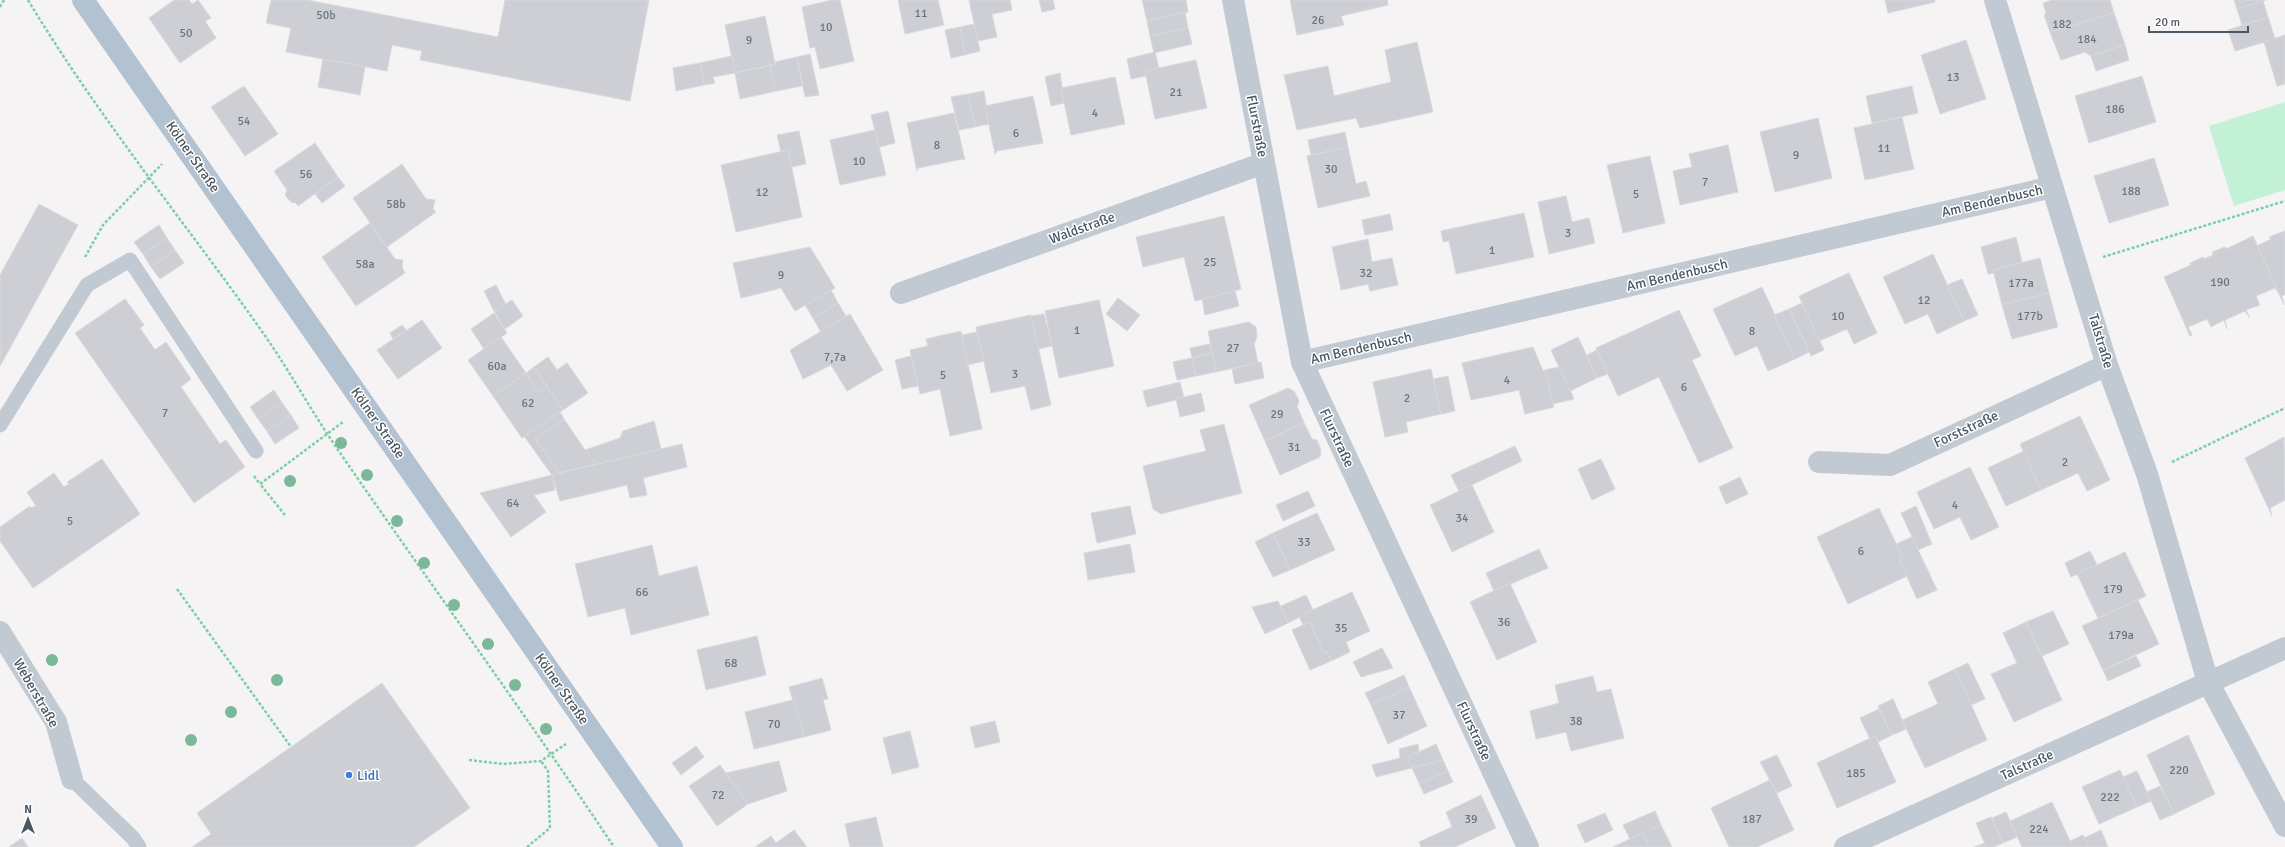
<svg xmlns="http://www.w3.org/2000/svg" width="2285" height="847" font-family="Signika,sans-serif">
<rect width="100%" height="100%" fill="#f5f3f3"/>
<!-- green -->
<path fill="#c3f1d5" d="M2285,102v88l-51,16 -25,-80z"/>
<!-- building -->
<g fill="#cdcfd5" stroke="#d7d9de">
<path d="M174,0h15l3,4 6,-4 13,18 -6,3 11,17 -36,25 -31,-45z"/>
<path d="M271,0h36l191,37 7,-37h144l-19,101 -210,-41 2,-9 -30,-6 -5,26 -101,-19 5,-24 -25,-5z"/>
<path d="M832,0h8l14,61 -34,8 -5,-22 -5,1 -8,-41z"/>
<path d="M898,0h40l6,25 -39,9z"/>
<path d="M969,0h41l2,10 -20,4 5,23 -19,4z"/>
<path d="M1039,0h14l2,9 -13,3z"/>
<path d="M1142,0h44l2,12 -41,9z"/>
<path d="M1290,0h97l1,5 -47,11 3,9 -47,10z"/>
<path d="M1885,0h50v2l-47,11z"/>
<path d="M2052,0h58l4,13 -64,19 -6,-17 2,-2 -3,-10z"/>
<path d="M2234,0h32l-29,9z"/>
<path d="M2263,1l5,16 -26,8 -5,-16z"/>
<path d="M1185,12l3,16 -38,8 -3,-15z"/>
<path d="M2114,13l11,32 -34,11 -6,-4 -24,8 -11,-28z"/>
<path d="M765,16l10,48 -40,9 -10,-48z"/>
<path d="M2268,17l7,22 -40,12 -7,-21z"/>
<path d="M974,24l6,27 -15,4 -5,-28z"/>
<path d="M960,27l5,28 -14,3 -6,-28z"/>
<path d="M1188,28l4,16 -38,9 -4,-17z"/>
<path d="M2285,35v49l-8,2 -13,-44z"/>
<path d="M1966,40l20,59 -46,15 -19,-59z"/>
<path d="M1417,42l16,70 -73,16 -4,-10 -59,12 -13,-55 44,-9 6,30 57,-14 -6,-32z"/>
<path d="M2125,45l4,15 -33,11 -5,-15z"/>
<path d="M1155,52l4,16 -14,3 1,5 -15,3 -4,-20z"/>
<path d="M810,54l9,41 -14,2 -8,-40z"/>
<path d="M732,56l3,17 -22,4 2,6 -11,2 -4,-22z"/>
<path d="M797,57l5,29 -26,5 -6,-25 5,-2v-2z"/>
<path d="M323,59l42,8 -5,28 -42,-8z"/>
<path d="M1196,60l11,48 -52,11 -10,-48z"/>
<path d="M700,63l4,22 -28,6 -3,-23z"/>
<path d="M770,66l6,25 -36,8 -5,-26z"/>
<path d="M1060,73l4,30 -13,3 -6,-29z"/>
<path d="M2142,76l14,46 -67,21 -14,-47z"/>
<path d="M1115,77l10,47 -54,11 -10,-47z"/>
<path d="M244,86l34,48 -33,22 -34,-49z"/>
<path d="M1912,86l6,27 -46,10 -6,-27z"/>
<path d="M984,91l5,33 -14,3 -7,-33z"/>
<path d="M968,94l7,33 -16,3 -8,-33z"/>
<path d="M1033,96l10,47 -46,8 -2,3 -10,-48z"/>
<path d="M888,111l7,32 -16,4 -8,-32z"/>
<path d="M954,113l11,47 -2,-1 -45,9 -1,3 -10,-48z"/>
<path d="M1902,117l12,52 -49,11 -11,-52z"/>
<path d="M1818,118l14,60 -57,14 -15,-60z"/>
<path d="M875,130l11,45 -46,10 -10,-45z"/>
<path d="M799,131l7,33 -15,3 -3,-17 -7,2 -4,-17z"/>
<path d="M1345,132l3,15 -37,8 -3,-15z"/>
<path d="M315,143l23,34 -40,29 -2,-3 -5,-1 -6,-7 2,-5 -13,-19z"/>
<path d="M1728,145l10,47 -58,13 -7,-34 19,-4 -3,-13z"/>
<path d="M1348,147l8,37 10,-3 4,15 -52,12 -11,-52z"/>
<path d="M788,150l14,67 -66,15 -15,-67z"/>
<path d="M1650,156l15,67 -42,10 -16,-68z"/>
<path d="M2154,158l15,47 -60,18 -15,-47z"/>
<path d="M402,164l24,35 9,1 -2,9 3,3 -49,35 -34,-49z"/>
<path d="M338,177l7,9 -23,17 -7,-9z"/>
<path d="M1566,196l6,26 17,-4 6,25 -46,11 -11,-52z"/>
<path d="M39,204l39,21 -78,141v-91z"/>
<path d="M1524,213l10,44 -78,17 -7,-33 -6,1 -2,-11z"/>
<path d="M1390,214l3,16 -28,5 -3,-15z"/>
<path d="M1224,216l17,73 -46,12 -11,-44 -41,10 -7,-30z"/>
<path d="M370,223l25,36 8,1 -1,8 3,5 -49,33 -34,-49z"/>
<path d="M159,225l8,13 -24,16 -9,-12z"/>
<path d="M2285,231v63l-3,2 2,9 -27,-59 14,-7 -2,-2z"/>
<path d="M2253,236l27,59 -5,-7 -19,8 4,9 -14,5 4,8 -5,-7 -20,9 2,9 -3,-9 -13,7 -4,-8 -19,8 4,8 -2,1 -26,-59 27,-12 -1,-2 13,-6 1,2 9,-4 -1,-3 13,-5 1,2z"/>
<path d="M2016,237l6,25 -29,8 1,3 -6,1 -7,-27z"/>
<path d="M167,238l8,12 -24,17 -8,-13z"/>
<path d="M1368,239l4,23 20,-4 6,27 -28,6 -2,-7 -27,6 -9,-43z"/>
<path d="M810,247l25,41 -40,23 -14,-23 -40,10 -8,-35z"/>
<path d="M175,250l9,13 -24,16 -9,-12z"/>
<path d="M1933,254l31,67 -27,13 -9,-20 -23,10 -22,-47z"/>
<path d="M2040,258l9,35 -47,12 -9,-35z"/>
<path d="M1849,273l28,60 -23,11 -7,-15 -28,12 -20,-45z"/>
<path d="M1962,279l16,36 -14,6 -17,-36z"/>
<path d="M496,285l10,20 -12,6 -10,-20z"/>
<path d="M1762,287l33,72 -27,12 -11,-25 -22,10 -22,-47z"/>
<path d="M831,290l7,13 -25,15 -8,-13z"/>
<path d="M1235,291l4,15 -34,9 -3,-16z"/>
<path d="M2049,293l9,34 -46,12 -10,-34z"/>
<path d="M1118,298l22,17 -13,16 -21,-17z"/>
<path d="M125,299l19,26 -4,3 15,22 11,-8 25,37 -10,8 39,57 6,-4 19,27 -51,36 -119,-170z"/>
<path d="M512,300l11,16 -18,13 -11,-18z"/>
<path d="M1099,300l15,66 -55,12 -14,-67z"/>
<path d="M838,303l8,13 -25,16 -8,-14z"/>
<path d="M1802,303l22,47 -13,6 -22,-47z"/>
<path d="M1789,309l20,43 -14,7 -21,-44z"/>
<path d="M1679,310l22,46 -9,4 41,88 -34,15 -40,-86 -41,19 -22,-48z"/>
<path d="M494,313l13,20 -23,16 -13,-20z"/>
<path d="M850,314l33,56 -36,21 -16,-26 -28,14 -13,-29z"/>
<path d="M1044,314l8,32 -14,3 -7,-33z"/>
<path d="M1031,315l20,90 -20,5 -6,-24 -34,7 -15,-66z"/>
<path d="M422,320l20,28 -44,31 -21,-29z"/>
<path d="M1249,322l7,5 1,10 -3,7 4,19 -42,9 -8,-41z"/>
<path d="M402,325l4,5 -13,9 -3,-6z"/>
<path d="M961,331l21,98 -32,7 -10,-47 -20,5 -10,-44 18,-4 -2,-7z"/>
<path d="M977,332l7,29 -16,4 -6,-30z"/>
<path d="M501,337l25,36 -33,23 -25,-36z"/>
<path d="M1578,337l19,41 -27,13 -19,-41z"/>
<path d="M1210,344l2,9 -20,5 -2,-10z"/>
<path d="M1533,347l10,24 2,-1 9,37 -29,7 -6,-24 -48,10 -9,-37z"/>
<path d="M1597,350l11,24 -11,4 -10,-23z"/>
<path d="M1212,353l4,19 -20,4 -4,-18z"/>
<path d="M911,356l7,30 -16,3 -7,-29z"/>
<path d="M548,357l9,13 10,-7 21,30 -25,17 -29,-43z"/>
<path d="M1192,358l4,18 -19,4 -4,-18z"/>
<path d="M1261,362l3,16 -29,6 -3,-15z"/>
<path d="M534,367l13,20 -8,6 -13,-20z"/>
<path d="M1559,367l15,32 -21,5 -8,-34z"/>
<path d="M1431,369l10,45 -35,8 2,10 -23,5 -12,-55z"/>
<path d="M526,373l13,20 8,-6 16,23 -41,28 -29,-42z"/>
<path d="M1448,376l7,35 -14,3 -8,-35z"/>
<path d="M1180,382l4,16 -37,9 -4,-16z"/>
<path d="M1288,388l6,3 5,10 -2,5 7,17 -39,18 -16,-36z"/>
<path d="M274,390l8,13 -24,16 -8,-12z"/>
<path d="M1201,393l4,18 -25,6 -4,-18z"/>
<path d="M282,403l9,12 -24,16 -9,-12z"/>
<path d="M560,412l4,7 -29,20 24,34 -7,2 -28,-39z"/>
<path d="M291,415l8,13 -24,16 -8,-13z"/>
<path d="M2080,416l30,64 -23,11 -9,-18 -37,17 -21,-46z"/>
<path d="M564,419l21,31 11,14 -37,9 -24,-34z"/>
<path d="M654,421l7,28 -65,15 -11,-14 35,-12 3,-7z"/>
<path d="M1304,423l8,16 5,1 4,10 -1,7 -40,18 -15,-34z"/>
<path d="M1224,424l18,69 -81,21 -8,-5 -10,-43 63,-15 -6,-21z"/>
<path d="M2284,437l1,63 -15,8 2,8 -27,-58z"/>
<path d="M682,444l5,23 -44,11 4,17 -17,3 -3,-13 -67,16 -8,-26z"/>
<path d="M1515,446l7,15 -63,30 -8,-16z"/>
<path d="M2024,451l17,39 -35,16 -18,-38z"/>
<path d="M102,459l38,55 -107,74 -33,-47v-14l30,-21 1,2 5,-2 -9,-14 27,-19 10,14 5,-3 -2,-2z"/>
<path d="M1601,459l14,30 -23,11 -14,-31z"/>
<path d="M1970,467l29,60 -28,13 -11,-23 -26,12 -17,-37z"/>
<path d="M552,475l3,15 -21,5 12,17 -35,25 -31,-44z"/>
<path d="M1740,477l8,17 -22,10 -7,-17z"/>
<path d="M1472,485l22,47 -42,20 -22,-47z"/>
<path d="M1308,491l7,15 -32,15 -7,-16z"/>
<path d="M1130,506l6,28 -39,9 -6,-30z"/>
<path d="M1916,506l16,38 -14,6 -17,-37z"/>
<path d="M1879,508l24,50 -4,1 8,17 -59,28 -31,-67z"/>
<path d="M1317,513l18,37 -45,20 -17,-37z"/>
<path d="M1273,533l17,37 -17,7 -18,-35z"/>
<path d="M1912,537l25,53 -20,9 -18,-40 4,-1 -7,-14z"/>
<path d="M1130,544l5,28 -47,8 -4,-27z"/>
<path d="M652,545l7,31 38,-10 12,49 -78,20 -6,-27 -37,9 -13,-53z"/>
<path d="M1539,549l9,19 -54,23 -8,-18z"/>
<path d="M2090,551l7,14 -26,12 -6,-14z"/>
<path d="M2125,552l21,44 -48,22 -21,-44z"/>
<path d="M1510,583l27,59 -40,18 -27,-58z"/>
<path d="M1352,592l18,39 -24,11 4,10 -19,9 -4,-9 -3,1 -14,-31 -7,3 -4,-9z"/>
<path d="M1306,595l7,15 -25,13 -7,-17z"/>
<path d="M2138,600l21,44 -56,26 -21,-44z"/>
<path d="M1278,601l10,22 -23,11 -13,-27z"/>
<path d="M2053,611l16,33 -27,12 -16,-34z"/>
<path d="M1310,622l14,31 3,-1 4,9 -21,9 -18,-40z"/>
<path d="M2026,622l36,78 -48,22 -23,-48 26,-11 -14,-30z"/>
<path d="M757,636l9,39 -60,15 -9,-40z"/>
<path d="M1382,648l11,20 -32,9 -8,-15z"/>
<path d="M2136,656l5,10 -33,15 -5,-11z"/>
<path d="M1968,663l17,36 -14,6 -16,-36z"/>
<path d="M1955,669l32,71 -62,28 -23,-48 36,-16 -10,-22z"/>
<path d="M1404,675l5,12 -38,18 -6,-12z"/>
<path d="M1593,676l4,16 14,-3 13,49 -53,13 -5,-19 -30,7 -6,-28 29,-8 -4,-18z"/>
<path d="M822,678l6,21 -5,1 8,30 -27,7 -15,-50z"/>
<path d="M382,683l88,125 -56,39h-222l19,-13 -14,-21z"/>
<path d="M1409,687l18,39 -39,18 -17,-39z"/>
<path d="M1893,699l13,30 -14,6 -14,-29z"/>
<path d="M792,700h2l10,37 -50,12 -9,-37z"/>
<path d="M1879,709l13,26 -14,7 -3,-6 -5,3 -10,-21z"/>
<path d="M995,721l5,21 -25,6 -5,-21z"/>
<path d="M910,731l9,36 -27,7 -9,-36z"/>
<path d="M2188,735l27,59 -41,20 -27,-59z"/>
<path d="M1875,736l21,46 -59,26 -20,-45z"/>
<path d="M1418,744l1,7 -11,6 4,11 -36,9 -4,-12 28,-7 -1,-9z"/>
<path d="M1436,744l7,16 -31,8 -4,-11z"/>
<path d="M696,746l8,11 -23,18 -9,-12z"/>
<path d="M1777,755l15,31 -15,7 -17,-31z"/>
<path d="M1443,760l5,11 -29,12 -7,-15z"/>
<path d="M779,761l8,30 -39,13 -22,-31z"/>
<path d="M720,765l28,39 -31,22 -28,-40z"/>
<path d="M2120,770l17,37 -38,17 -17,-37z"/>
<path d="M1448,771l5,11 -29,12 -5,-11z"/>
<path d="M2137,771l14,30 -14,6 -14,-30z"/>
<path d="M1770,780l24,50 -37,17h-28l-18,-39z"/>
<path d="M2160,786l14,28 -14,6 -13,-28z"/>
<path d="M1481,795l15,33 -41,19h-34l-2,-5 33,-15 -6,-15z"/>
<path d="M2052,802l21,45h-51l-12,-26z"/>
<path d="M1655,811l6,14 -31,14 -7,-14z"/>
<path d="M2006,812l11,25 -14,6 -11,-25z"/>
<path d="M1605,813l8,17 -28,13 -8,-18z"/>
<path d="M876,817l7,30h-33l-5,-23z"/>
<path d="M1991,817l12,26 -9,4h-8l-10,-24z"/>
<path d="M1661,825l11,22h-23l-6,-14z"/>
<path d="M794,830l13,17h-52l16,-11 5,7z"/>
<path d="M2101,830l7,17h-19l-5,-9z"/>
<path d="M1643,833l6,14h-36l17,-8z"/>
<path d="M2083,835l6,12h-16l-3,-6z"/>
<path d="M22,838l6,9h-19z"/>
<path d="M1985,843l1,4h-12z"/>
</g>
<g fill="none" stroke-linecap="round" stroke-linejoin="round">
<!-- path -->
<g stroke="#7ad0a6" stroke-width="2.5" stroke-dasharray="3 2" stroke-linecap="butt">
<path d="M28,0c69,115 155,220 233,330 27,38 49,79 75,117 92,134 188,265 278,400"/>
<path d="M0,7l4,-7"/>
<path d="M85,257l18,-32 59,-61"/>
<path d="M2103,257l182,-56"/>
<path d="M2172,462l113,-54"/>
<path d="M254,476l6,8"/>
<path d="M285,515l-25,-31 83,-62"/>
<path d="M177,589l114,158"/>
<path d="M469,760l34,4 38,-3 25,-17"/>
<path d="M527,847l23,-19 -2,-57 -7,-10"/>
</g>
<!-- service -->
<g stroke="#c1cad2" stroke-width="15">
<path d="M0,425l87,-140 43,-25 126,191"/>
<path d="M72,779l61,59 6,9"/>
</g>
<!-- minor -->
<g stroke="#c1cad2" stroke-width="22">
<path d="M1233,0l69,362 226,485"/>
<path d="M1995,0l112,365 40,109 61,208 77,144"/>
<path d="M901,293l363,-130"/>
<path d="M1302,362l750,-175"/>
<path d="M1819,462l71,3 217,-100"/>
<path d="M0,632l56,90 16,57"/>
<path d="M1845,847l440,-199"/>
</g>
<!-- primary -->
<path stroke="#b3c2d1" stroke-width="22" d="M83,0l589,847"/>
</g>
<!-- trees -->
<g fill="#7bb799">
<circle cx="341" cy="443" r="6"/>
<circle cx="367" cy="475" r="6"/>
<circle cx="290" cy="481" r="6"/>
<circle cx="397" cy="521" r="6"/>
<circle cx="424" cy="563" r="6"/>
<circle cx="454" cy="605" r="6"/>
<circle cx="488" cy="644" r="6"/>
<circle cx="52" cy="660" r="6"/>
<circle cx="277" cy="680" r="6"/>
<circle cx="515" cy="685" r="6"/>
<circle cx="231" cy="712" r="6"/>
<circle cx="546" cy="729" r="6"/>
<circle cx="191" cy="740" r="6"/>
</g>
<!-- markers -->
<circle fill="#3f7fe0" stroke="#fff" stroke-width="1.5" cx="349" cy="775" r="4"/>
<g text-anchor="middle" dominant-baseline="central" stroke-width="3" stroke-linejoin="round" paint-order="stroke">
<!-- number labels -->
<g font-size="12" fill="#6b747e">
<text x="921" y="13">11</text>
<text x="326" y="15">50b</text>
<text x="1318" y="20">26</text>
<text x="2062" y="24">182</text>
<text x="826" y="27">10</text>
<text x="186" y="33">50</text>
<text x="2087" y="39">184</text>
<text x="749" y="40">9</text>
<text x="1953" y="77">13</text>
<text x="1176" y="92">21</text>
<text x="2115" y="109">186</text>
<text x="1095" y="113">4</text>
<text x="244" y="121">54</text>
<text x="1016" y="133">6</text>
<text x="937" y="145">8</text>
<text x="1884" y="148">11</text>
<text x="1796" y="155">9</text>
<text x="859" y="161">10</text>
<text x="1331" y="169">30</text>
<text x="306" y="174">56</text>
<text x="1705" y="182">7</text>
<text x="2131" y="191">188</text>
<text x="762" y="192">12</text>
<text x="1636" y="194">5</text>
<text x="396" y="204">58b</text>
<text x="1568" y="233">3</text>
<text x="1492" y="250">1</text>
<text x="1210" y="262">25</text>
<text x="365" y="264">58a</text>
<text x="1366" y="273">32</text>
<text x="781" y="275">9</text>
<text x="2220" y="282">190</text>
<text x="2021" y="283">177a</text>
<text x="1924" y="300">12</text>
<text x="1838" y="316">10</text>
<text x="2030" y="316">177b</text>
<text x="1077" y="330">1</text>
<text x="1752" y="331">8</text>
<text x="1233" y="348">27</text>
<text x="835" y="357">7,7a</text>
<text x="497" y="366">60a</text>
<text x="1015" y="374">3</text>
<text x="943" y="375">5</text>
<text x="1507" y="380">4</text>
<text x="1684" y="387">6</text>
<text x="1407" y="398">2</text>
<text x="528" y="403">62</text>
<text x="165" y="413">7</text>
<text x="1277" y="414">29</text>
<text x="1294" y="447">31</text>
<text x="2065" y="462">2</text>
<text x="513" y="503">64</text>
<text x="1955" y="505">4</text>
<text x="1462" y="518">34</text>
<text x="70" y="521">5</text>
<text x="1304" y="542">33</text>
<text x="1861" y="551">6</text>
<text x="2113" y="589">179</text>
<text x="642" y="592">66</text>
<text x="1504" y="622">36</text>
<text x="1341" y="628">35</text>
<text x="2121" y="635">179a</text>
<text x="731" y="663">68</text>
<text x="1399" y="715">37</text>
<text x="1576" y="721">38</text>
<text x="774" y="724">70</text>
<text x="2179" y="770">220</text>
<text x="1856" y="773">185</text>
<text x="718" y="795">72</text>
<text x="2110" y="797">222</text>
<text x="1471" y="819">39</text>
<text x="1752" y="819">187</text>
<text x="2039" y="829">224</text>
</g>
<!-- street labels -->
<g font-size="14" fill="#4a5661" stroke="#fff">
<text transform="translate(1257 126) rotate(79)">Flurstraße</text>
<text transform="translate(193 157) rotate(55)">Kölner Straße</text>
<text transform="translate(1992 201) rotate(-13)">Am Bendenbusch</text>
<text transform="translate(1082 228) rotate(-20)">Waldstraße</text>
<text transform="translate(1677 275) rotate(-13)">Am Bendenbusch</text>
<text transform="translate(2101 341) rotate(73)">Talstraße</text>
<text transform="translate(1361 348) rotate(-13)">Am Bendenbusch</text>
<text transform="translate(378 423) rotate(55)">Kölner Straße</text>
<text transform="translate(1966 429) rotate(-25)">Forststraße</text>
<text transform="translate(1337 438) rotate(65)">Flurstraße</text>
<text transform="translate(562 689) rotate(55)">Kölner Straße</text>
<text transform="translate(36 693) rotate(60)">Weberstraße</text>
<text transform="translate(1474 731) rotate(65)">Flurstraße</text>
<text transform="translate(2027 765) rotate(-24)">Talstraße</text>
</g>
<!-- shop labels -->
<g font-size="14" fill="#366cbe" stroke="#fff" text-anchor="start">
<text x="357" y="775">Lidl</text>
</g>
</g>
<!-- north arrow -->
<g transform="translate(28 819)" stroke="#ffffff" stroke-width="3" paint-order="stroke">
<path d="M0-3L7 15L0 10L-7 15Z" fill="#4a5661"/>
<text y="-6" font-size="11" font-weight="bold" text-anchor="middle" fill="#4a5661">N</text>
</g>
<!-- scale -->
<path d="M2149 26v6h99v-6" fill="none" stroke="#4a5661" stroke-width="2"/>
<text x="2155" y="26" font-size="12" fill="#4a5661" stroke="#ffffff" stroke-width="3" paint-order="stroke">20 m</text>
</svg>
